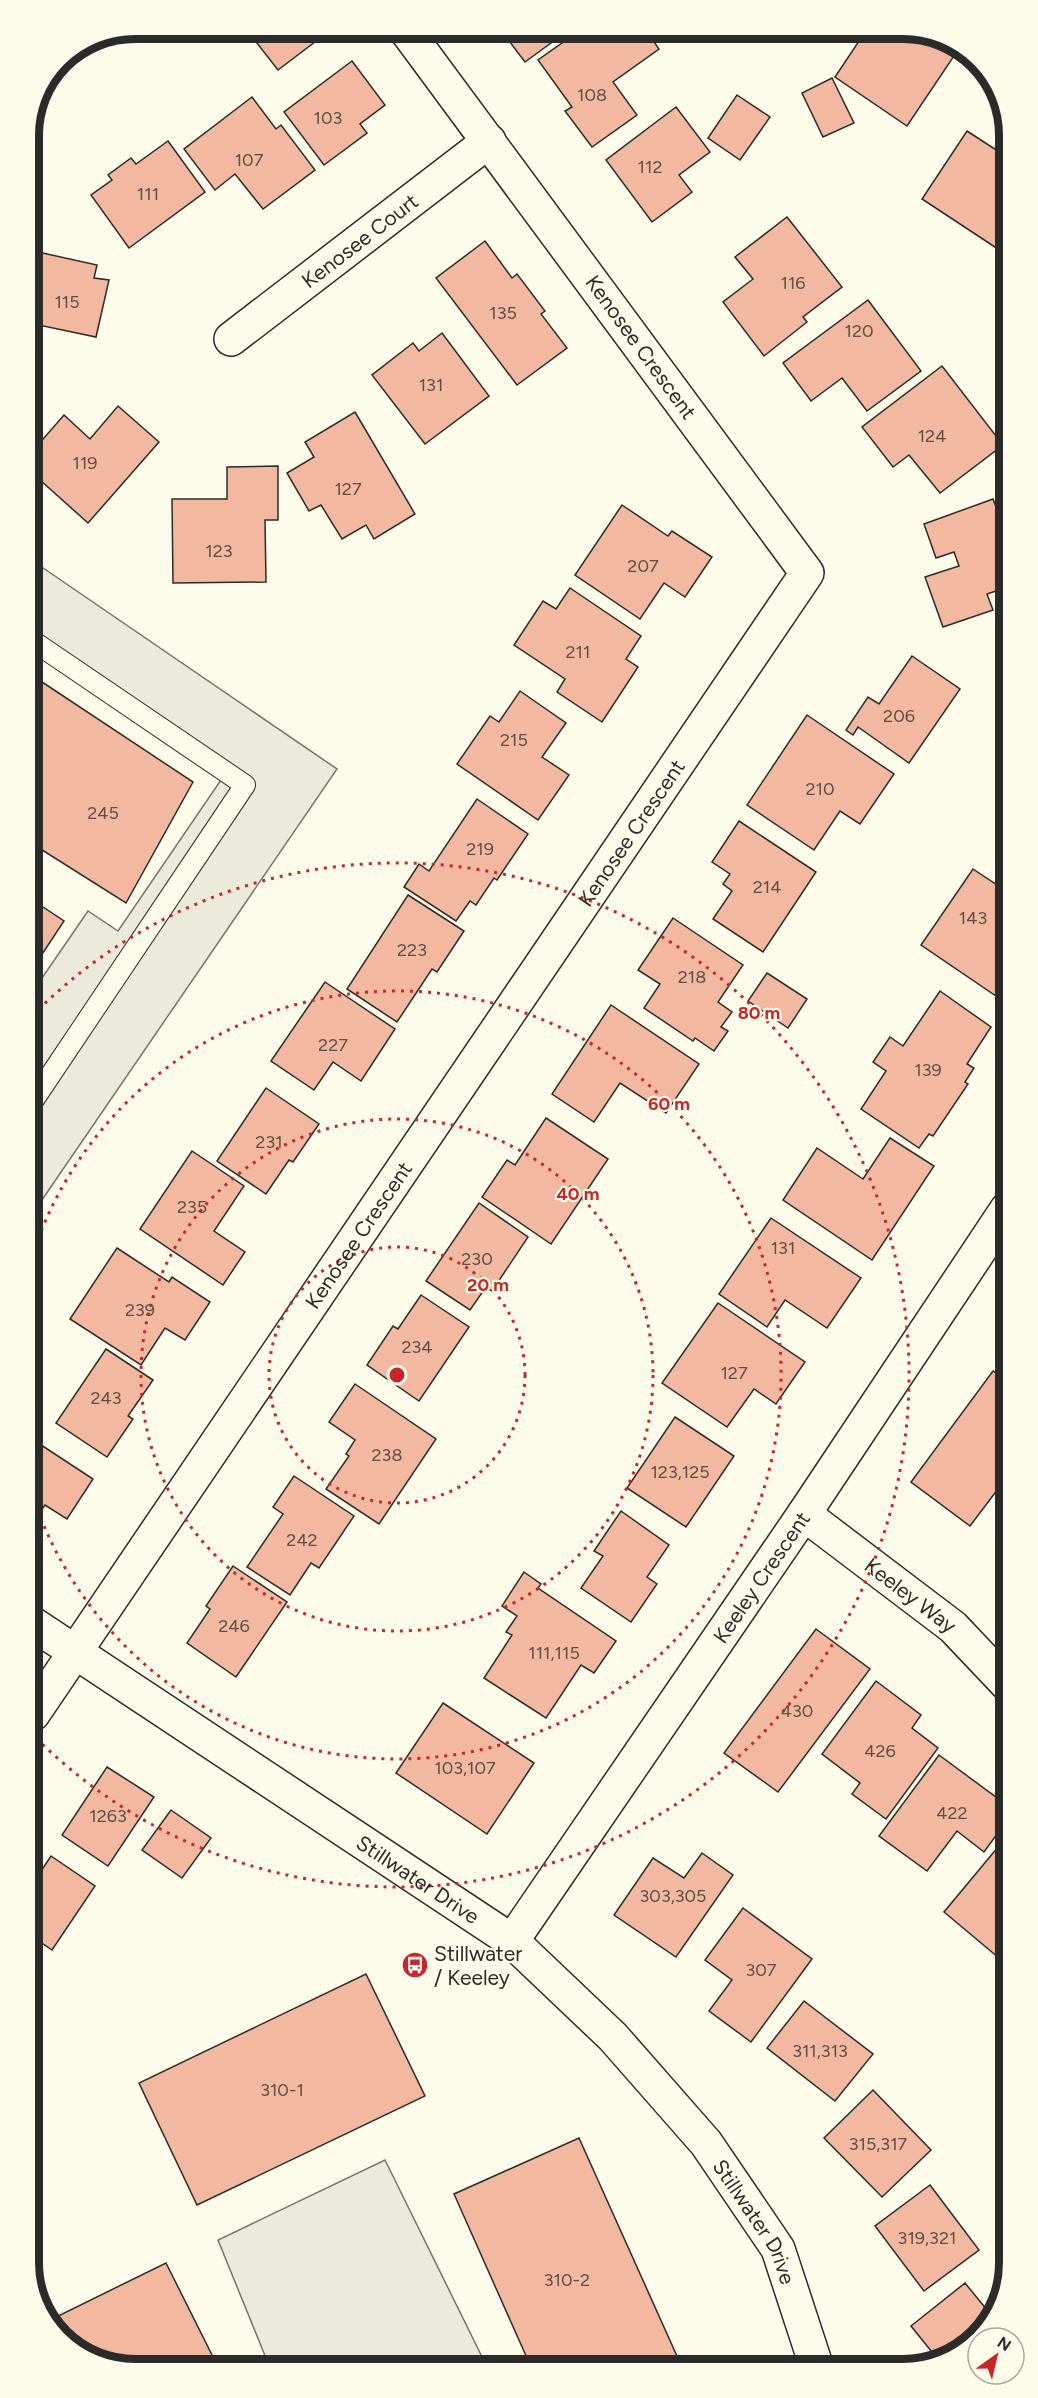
<svg xmlns="http://www.w3.org/2000/svg" width="1038" height="2398" font-family="Figtree,sans-serif">
<rect width="100%" height="100%" fill="#fdfbea"/>
<!-- parking -->
<g fill="#eceadb" stroke="#74746e" stroke-width="1.5">
<path d="M30,559l307,210 -306,447v-222l57,-83 30,20 103,-151 -191,-130z"/>
<path d="M385,2160l102,207 -217,1 -52,-128z"/>
</g>
<!-- building -->
<g fill="#f2b8a0" stroke="#2b2b2b" stroke-width="1.5">
<path d="M246,29h86l-54,41z"/>
<path d="M500,29h70l-45,33z"/>
<path d="M582,29h63l14,20 -46,33 24,33 -45,32 -27,-36 7,-4 -34,-47z"/>
<path d="M867,29h43l50,18 -53,79 -72,-49z"/>
<path d="M352,61l33,44 -25,19 7,9 -43,32 -40,-53z"/>
<path d="M832,78l22,45 -31,14 -21,-44z"/>
<path d="M737,95l33,22 -30,43 -32,-22z"/>
<path d="M252,97l24,32 5,-4 34,45 -52,39 -28,-35 -20,16 -31,-41z"/>
<path d="M676,107l34,45 -31,23 13,17 -40,30 -46,-62z"/>
<path d="M967,131l37,24v98l-82,-54z"/>
<path d="M168,141l37,51 -76,56 -38,-53 21,-15 -4,-5 23,-17 5,6z"/>
<path d="M787,217l55,70 -39,30 4,5 -43,34 -41,-54 30,-23 -18,-22z"/>
<path d="M485,241l27,37 5,-4 28,37 -4,3 26,34 -50,37 -81,-107z"/>
<path d="M29,250l68,15 -3,13 15,2 -13,57 -67,-14z"/>
<path d="M868,300l53,71 -54,40 -25,-33 -31,23 -28,-38z"/>
<path d="M442,333l47,63 -64,48 -53,-69 41,-32 6,8z"/>
<path d="M942,366l61,79 -63,48 -31,-38 -16,12 -31,-40z"/>
<path d="M118,406l41,36 -71,81 -58,-52v-17l34,-39 26,24z"/>
<path d="M355,412l60,102 -41,25 -8,-14 -24,14 -21,-34 -12,6 -22,-38 27,-16 -9,-15z"/>
<path d="M278,466v54h-13l1,62 -93,1 -1,-84h55v-32z"/>
<path d="M993,499l3,8 9,-3v84l-18,6 6,16 -50,17 -18,-50 34,-11 -5,-14 -18,6 -12,-34z"/>
<path d="M622,505l46,31 4,-5 40,26 -27,40 -21,-14 -24,36 -65,-44z"/>
<path d="M570,588l71,48 -15,23 12,8 -36,55 -45,-30 8,-13 -51,-34 29,-44 13,8z"/>
<path d="M912,656l48,33 -51,74 -51,-36 -5,8 -7,-5 22,-33 11,7z"/>
<path d="M30,674l163,108 -67,121 -95,-60z"/>
<path d="M520,691l46,32 -24,34 27,18 -31,45 -81,-56 33,-48 9,6z"/>
<path d="M807,715l87,59 -34,50 -20,-13 -26,39 -67,-45z"/>
<path d="M477,799l51,35 -31,46 -3,-2 -18,27 -6,-4 -14,20 -52,-34 15,-23 10,7z"/>
<path d="M739,821l77,51 -53,80 -50,-33 19,-28 -9,-7 7,-10 -18,-12z"/>
<path d="M973,869l33,22v90l-10,15 -75,-51z"/>
<path d="M408,895l56,36 -27,41 -5,-3 -35,53 -50,-33z"/>
<path d="M31,899l33,22 -33,50z"/>
<path d="M673,918l70,47 -25,37 14,10 -11,15 7,4 -14,20 -19,-13 -2,3 -49,-33 16,-24 -22,-14z"/>
<path d="M767,973l40,26 -19,29 -40,-27z"/>
<path d="M325,982l70,47 -34,52 -28,-19 -19,28 -43,-29z"/>
<path d="M940,991l51,36 -24,37 7,4 -9,14 3,2 -35,52 -4,-2 -10,14 -58,-39 25,-38 -13,-9 17,-25 13,9z"/>
<path d="M611,1005l88,59 -33,49 -46,-30 -26,39 -42,-28z"/>
<path d="M266,1088l53,36 -26,38 -4,-2 -23,34 -49,-33z"/>
<path d="M546,1118l62,41 -57,85 -69,-47 25,-37 8,5z"/>
<path d="M890,1138l44,28 -62,94 -89,-60 34,-52 46,31z"/>
<path d="M192,1151l52,35 -30,45 31,21 -22,33 -83,-56z"/>
<path d="M479,1203l49,34 -36,54 -6,-4 -16,23 -44,-29z"/>
<path d="M771,1218l90,60 -34,50 -42,-28 -18,27 -48,-33z"/>
<path d="M117,1248l52,34 3,-5 38,25 -25,38 -20,-12 -24,37 -71,-46z"/>
<path d="M421,1295l48,32 -50,74 -52,-36 26,-39 5,3z"/>
<path d="M718,1303l87,59 -29,42 -22,-15 -27,38 -65,-44z"/>
<path d="M106,1349l47,31 -25,36 5,3 -26,38 -51,-34z"/>
<path d="M993,1371l14,10v96l-37,49 -59,-44z"/>
<path d="M355,1384l81,55 -57,85 -53,-35 23,-33 -3,-2 9,-14 -26,-18z"/>
<path d="M675,1417l59,39 -48,71 -59,-39z"/>
<path d="M32,1439l61,40 -26,40 -22,-14 -13,19z"/>
<path d="M294,1476l60,40 -35,52 -8,-5 -21,32 -43,-28 36,-53 -10,-7z"/>
<path d="M1007,1489v18l-9,-7z"/>
<path d="M621,1511l48,34 -22,32 10,7 -26,38 -50,-34 22,-32 -9,-5z"/>
<path d="M233,1566l54,36 -51,75 -49,-34 23,-34 -4,-3z"/>
<path d="M524,1572l17,12 -3,4 78,53 -22,32 -13,-8 -35,53 -62,-40 28,-43 -6,-3 11,-16 -15,-10z"/>
<path d="M816,1629l54,40 -92,123 -54,-39z"/>
<path d="M876,1681l45,34 -9,13 26,20 -52,71 -34,-25 8,-11 -38,-29z"/>
<path d="M443,1703l91,60 -47,71 -91,-61z"/>
<path d="M939,1755l69,51v13l-24,33 -27,-21 -30,40 -48,-35z"/>
<path d="M107,1767l47,30 -46,69 -46,-31z"/>
<path d="M171,1810l40,28 -29,40 -40,-28z"/>
<path d="M1008,1835l1,123 -4,5 -61,-51z"/>
<path d="M702,1853l31,22 -57,82 -62,-42 39,-57 31,20z"/>
<path d="M51,1856l44,30 -43,64 -19,-13v-54z"/>
<path d="M743,1908l69,51 -61,83 -42,-31 23,-31 -27,-20z"/>
<path d="M366,1974l59,122 -228,109 -58,-122z"/>
<path d="M804,2001l69,53 -38,47 -68,-53z"/>
<path d="M873,2090l58,60 -49,47 -58,-59z"/>
<path d="M579,2138l102,227 -150,2 -77,-173z"/>
<path d="M930,2185l49,65 -55,41 -49,-65z"/>
<path d="M166,2263l53,106h-91l-58,-21 -20,-28z"/>
<path d="M965,2283l27,33 -4,12 -48,34 -29,-36z"/>
</g>
<g fill="none" stroke-linecap="round" stroke-linejoin="round">
<defs>
<path id="lane" d="M30,639l215,146 -214,319"/>
<g id="street">
<path id="s1" d="M231,339l258,-198"/>
<path id="s2" d="M804,1514l149,113 55,58"/>
<path id="s3" d="M33,1714l774,-1141 -402,-544"/>
<path id="s4" d="M512,1941l292,-427 203,-305"/>
</g>
<g id="secondary">
<path id="s5" d="M33,1624l479,317 101,96 93,106 72,106 38,116"/>
</g>
</defs>
<!-- lane casing -->
<use href="#lane" stroke="#2b2b2b" stroke-width="22"/>
<!-- street casing -->
<use href="#street" stroke="#2b2b2b" stroke-width="36"/>
<!-- secondary casing -->
<use href="#secondary" stroke="#2b2b2b" stroke-width="36"/>
<!-- lane -->
<use href="#lane" stroke="#fdfbea" stroke-width="20"/>
<!-- street -->
<use href="#street" stroke="#fdfbea" stroke-width="33"/>
<!-- secondary -->
<use href="#secondary" stroke="#fdfbea" stroke-width="33"/>
</g>
<!-- distance rings -->
<g fill="none" stroke="#c62828" stroke-width="3" stroke-dasharray="3 6">
<circle cx="397" cy="1375" r="128"/>
<circle cx="397" cy="1375" r="256"/>
<path d="M32 1256A384 384 0 1 1 33 1497"/>
<path d="M32 1016A512 512 0 1 1 35 1737"/>
</g>
<!-- icons -->
<defs>
<symbol id="bus-disc" viewBox="-11 -11 22 22"><circle r="9.5" fill="#c62828" stroke="#fdfbea"/><path d="M-5-6H5V4H4V6H2V4H-2V6H-4V4H-5ZM-3.5-4V0h7V-4ZM-3.5 1.2v1.5H-2V1.2ZM2 1.2v1.5H3.5V1.2Z" fill="#fff"/></symbol>
</defs>
<g fill-rule="evenodd">
<use href="#bus-disc" x="400" y="1950" width="30" height="30"/>
</g>
<g text-anchor="middle" dominant-baseline="central" stroke-width="4.5" stroke-linejoin="round" paint-order="stroke">
<!-- number labels -->
<g font-size="18" fill="#5d4e48">
<text x="592" y="95">108</text>
<text x="328" y="118">103</text>
<text x="249" y="160">107</text>
<text x="650" y="167">112</text>
<text x="148" y="194">111</text>
<text x="793" y="283">116</text>
<text x="67" y="302">115</text>
<text x="503" y="313">135</text>
<text x="859" y="331">120</text>
<text x="431" y="385">131</text>
<text x="932" y="436">124</text>
<text x="85" y="463">119</text>
<text x="348" y="489">127</text>
<text x="219" y="551">123</text>
<text x="643" y="566">207</text>
<text x="578" y="652">211</text>
<text x="899" y="716">206</text>
<text x="514" y="740">215</text>
<text x="820" y="789">210</text>
<text x="103" y="813">245</text>
<text x="480" y="849">219</text>
<text x="767" y="887">214</text>
<text x="973" y="918">143</text>
<text x="412" y="950">223</text>
<text x="692" y="977">218</text>
<text x="333" y="1045">227</text>
<text x="928" y="1070">139</text>
<text x="269" y="1142">231</text>
<text x="192" y="1207">235</text>
<text x="783" y="1248">131</text>
<text x="477" y="1259">230</text>
<text x="140" y="1310">239</text>
<text x="417" y="1347">234</text>
<text x="734" y="1373">127</text>
<text x="106" y="1398">243</text>
<text x="387" y="1455">238</text>
<text x="680" y="1472">123,125</text>
<text x="302" y="1540">242</text>
<text x="234" y="1626">246</text>
<text x="554" y="1653">111,115</text>
<text x="797" y="1711">430</text>
<text x="880" y="1751">426</text>
<text x="465" y="1768">103,107</text>
<text x="952" y="1813">422</text>
<text x="108" y="1816">1263</text>
<text x="673" y="1896">303,305</text>
<text x="761" y="1970">307</text>
<text x="820" y="2051">311,313</text>
<text x="282" y="2090">310-1</text>
<text x="878" y="2144">315,317</text>
<text x="927" y="2238">319,321</text>
<text x="567" y="2280">310-2</text>
</g>
<!-- street labels -->
<g font-size="21" fill="#2b2b2b" stroke="#fdfbea">
<text stroke="none"><textPath href="#s1" startOffset="162">Kenosee Court</textPath></text>
<text transform="translate(641 347) rotate(54)">Kenosee Crescent</text>
<text stroke="none"><textPath href="#s3" startOffset="1065">Kenosee Crescent</textPath></text>
<text stroke="none"><textPath href="#s3" startOffset="579">Kenosee Crescent</textPath></text>
<text stroke="none"><textPath href="#s4" startOffset="441">Keeley Crescent</textPath></text>
<text stroke="none"><textPath href="#s2" startOffset="134">Keeley Way</textPath></text>
<text stroke="none"><textPath href="#s5" startOffset="462">Stillwater Drive</textPath></text>
<text stroke="none"><textPath href="#s5" startOffset="948">Stillwater Drive</textPath></text>
</g>
<!-- poi labels -->
<g font-size="21" fill="#2b2b2b" stroke="#fdfbea" text-anchor="start">
<text x="434" y="1953">Stillwater<tspan x="434" dy="24">/ Keeley</tspan></text>
</g>
</g>
<!-- crop -->
<path d="M0 0H1038V2398H0ZM135 39H903A96 96 0 0 1 999 135V2263A96 96 0 0 1 903 2359H135A96 96 0 0 1 39 2263V135A96 96 0 0 1 135 39Z" fill="#fdfbea" fill-rule="evenodd"/>
<path fill="none" stroke="#2b2b2b" stroke-width="8" d="M135 39H903A96 96 0 0 1 999 135V2263A96 96 0 0 1 903 2359H135A96 96 0 0 1 39 2263V135A96 96 0 0 1 135 39Z"/>
<circle cx="397" cy="1375" r="9" fill="#c62828" stroke="#fdfbea" stroke-width="3"/>
<g font-size="18" text-anchor="middle" font-weight="bold" fill="#c62828" stroke="#fdfbea" stroke-width="4.5" stroke-linejoin="round" paint-order="stroke">
<text x="759" y="1019">80 m</text>
<text x="669" y="1110">60 m</text>
<text x="578" y="1200">40 m</text>
<text x="488" y="1291">20 m</text>
</g>
<!-- north arrow -->
<g transform="translate(996 2356) rotate(34)"><circle r="28" fill="#fdfbea" stroke="#a9a89e" stroke-width="1.5"/>
<path d="M0-4.5L10 22L0 15L-10 22Z" fill="#c62828"/>
<text y="-9" font-size="16" font-weight="bold" text-anchor="middle" fill="#2b2b2b">N</text>
</g>
</svg>
